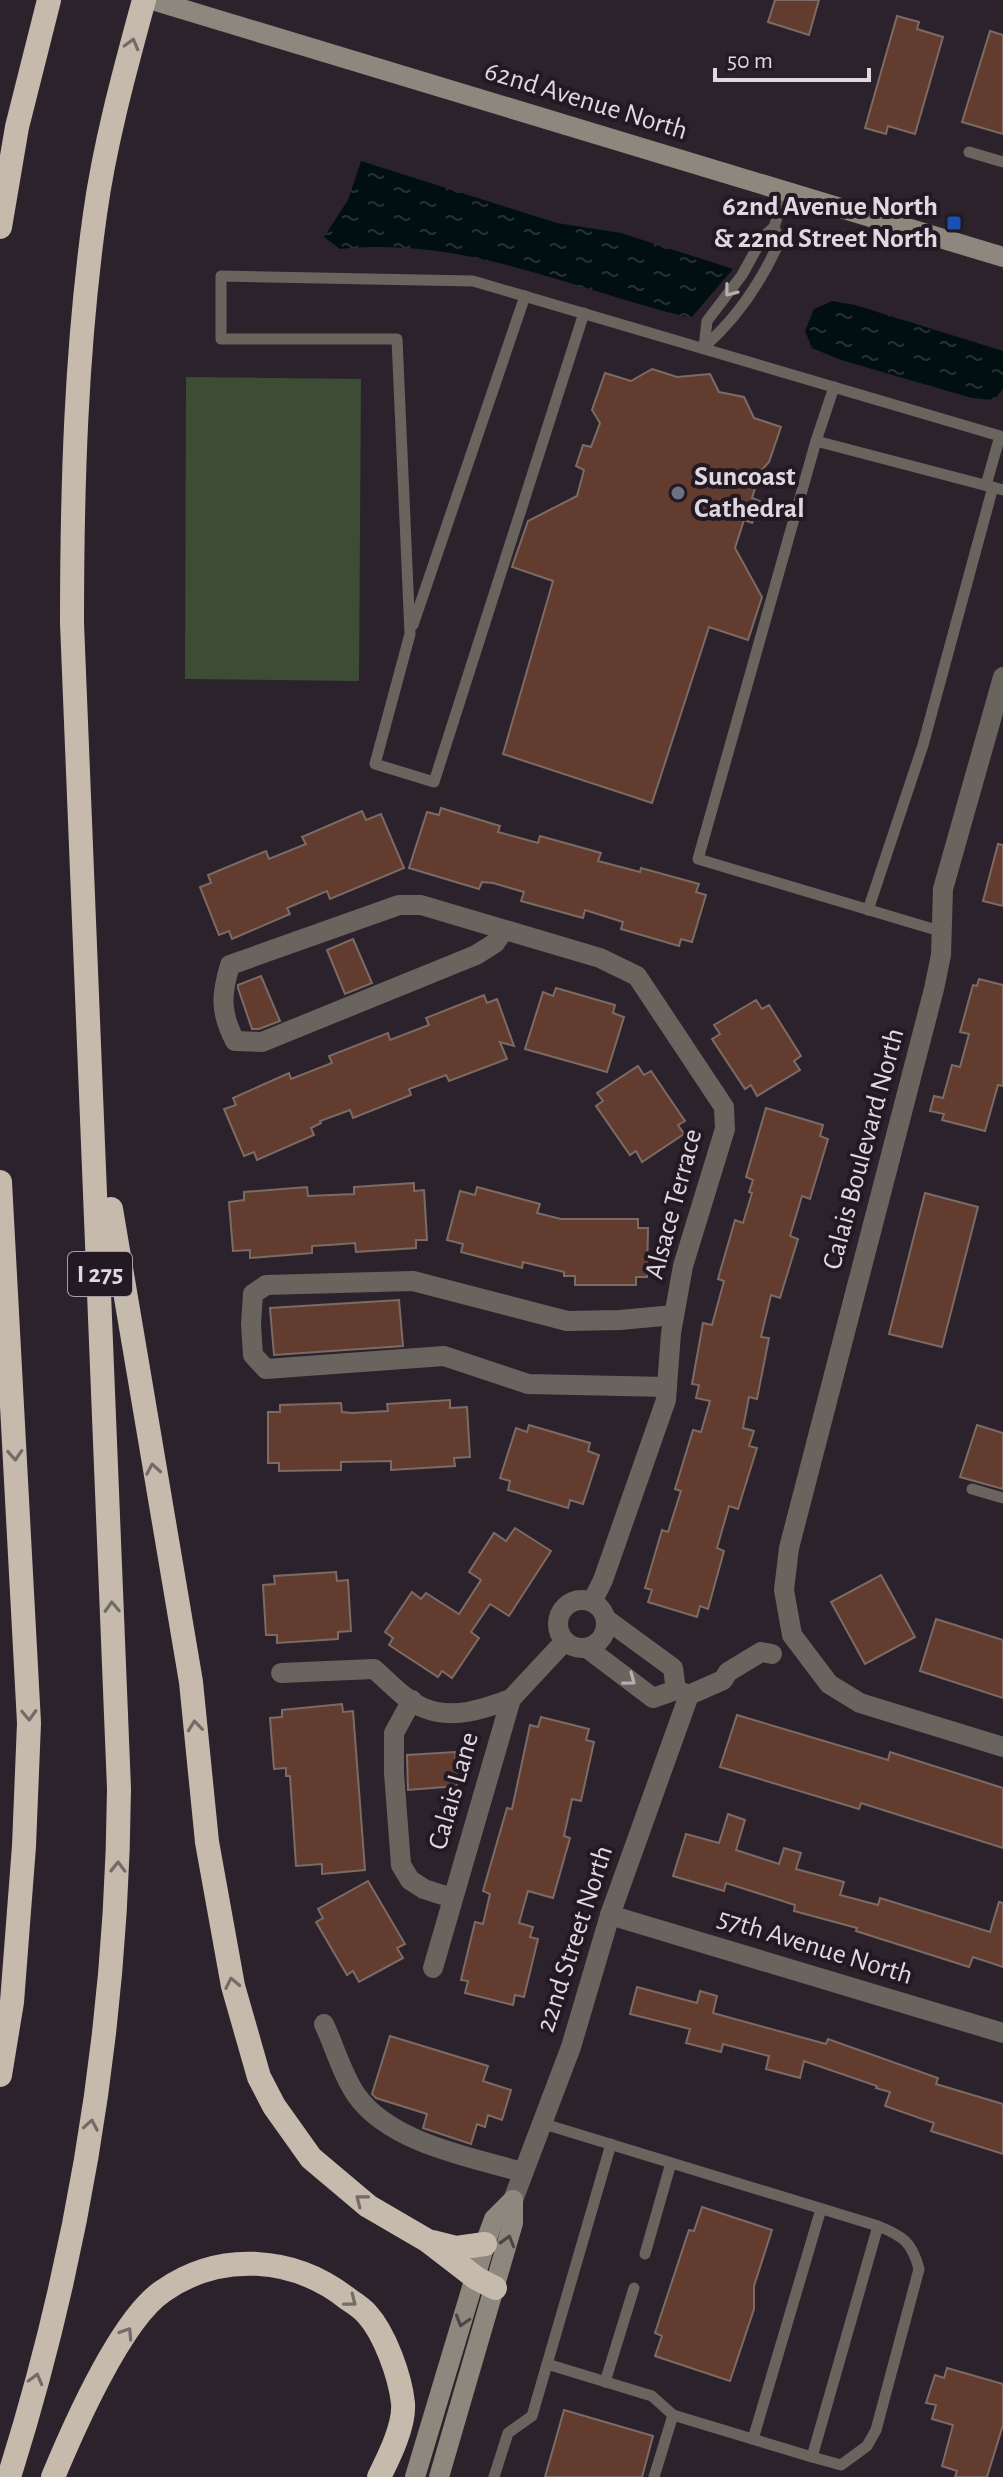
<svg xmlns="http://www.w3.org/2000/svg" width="1003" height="2477" font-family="'Alegreya Sans',sans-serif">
<defs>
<pattern id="water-ripples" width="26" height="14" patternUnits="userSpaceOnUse" patternTransform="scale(2)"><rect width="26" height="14" fill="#010f11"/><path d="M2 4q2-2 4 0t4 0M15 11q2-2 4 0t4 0" fill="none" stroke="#263133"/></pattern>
</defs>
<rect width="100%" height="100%" fill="#2c222c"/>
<!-- pitch -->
<path fill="#3c4c35" d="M186,377l175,2 -2,302 -174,-2z"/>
<!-- water -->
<g fill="url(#water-ripples)">
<path d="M361,161l196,62 64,10 112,36 -42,49c-120,-28 -223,-82 -351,-69l-16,-12 24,-37z"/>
<path d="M832,301l23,4 148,46v38l-9,11 -22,-2 -131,-38 -29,-12 -7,-17 9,-22z"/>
</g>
<!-- building -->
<g fill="#623c2f" stroke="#7c6b65" stroke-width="2">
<path d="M775,0h44l-10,35 -41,-13z"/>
<path d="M897,16l22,6 -2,7 26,8 -28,97 -27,-8 -2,8 -21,-6z"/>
<path d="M990,31l13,4v99l-41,-12z"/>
<path d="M652,369l25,8 33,-3 9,18 25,5 10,21 27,9 -12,35 -9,10 -8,26 8,3 -8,22 -8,-3 -9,28 27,49 -14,43 -39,-13 -57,176 -149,-49 50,-173 -41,-14 16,-46 49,-25 7,-26 -8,-4 7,-21 8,2 9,-24 -8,-13 13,-37 26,8z"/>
<path d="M441,808l59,18 -2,6 40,11 2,-7 61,17 -3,8 42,11 1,-4 58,16 -3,8 10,3 -14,47 -11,-3 -2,7 -58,-17 2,-7 -38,-12 -2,8 -62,-17 3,-9 -31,-9 -11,-1 -3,7 -70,-21 18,-56 12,3z"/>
<path d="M362,811l4,9 15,-6 23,54 -74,31 -3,-8 -40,17 3,6 -58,25 -3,-8 -10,4 -19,-48 11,-4 -3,-8 58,-24 3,8 37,-15 -4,-7z"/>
<path d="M998,844l5,1v61l-20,-5z"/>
<path d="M353,939l19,44 -27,11 -18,-44z"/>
<path d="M261,976l19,45 -21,8h-7l-14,-41v-3z"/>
<path d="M979,979l24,6v101l-5,-1 -13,46 -43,-11 2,-6 -14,-3 4,-15 9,2 9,-33 8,2 9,-33 -9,-2 13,-47 4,1z"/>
<path d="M556,988l59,17 -2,8 11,4 -17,55 -82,-23 18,-57 10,4z"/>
<path d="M484,995l3,8 10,-4 17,47 -14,-4 7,17 -58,22 -3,-6 -37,14 2,6 -58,23 -3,-8 -30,11 1,2 -10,5 3,7 -57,25 -3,-8 -10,4 -20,-47 12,-4 -3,-7 56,-25 2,6 41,-16 -3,-7 59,-23 2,7 39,-15 -3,-7z"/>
<path d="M756,1000l6,9 7,-4 32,51 -7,5 6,9 -43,26 -6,-11 -6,4 -33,-50 8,-5 -6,-9z"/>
<path d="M638,1066l6,9 7,-4 34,50 -7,4 6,9 -42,28 -6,-11 -6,4 -34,-49 7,-5 -6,-8z"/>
<path d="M766,1108l57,17 -3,11 8,3 -18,60 -8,-3 -12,40 8,3 -18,59 -9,-3 -10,42 8,1 -12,61 -8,-2 -6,31 11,3 -5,15 8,2 -19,61 -9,-3 -12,42 7,3 -16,58 -8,-3 -3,11 -49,-15 4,-12 -7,-2 17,-58 6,2 13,-41 -6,-2 18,-59 8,2 9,-31 -14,-3 3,-13 -7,-1 11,-61 9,2 12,-44 -6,-2 17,-59 8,3 9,-30 -3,-1 4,-12 -7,-3z"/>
<path d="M414,1183v8l10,-1 3,50h-11v8l-60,4 -1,-9 -26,2 -17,1v7l-62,5v-8l-17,1 -4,-49 15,-2v-8l63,-5 1,9 46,-2v-7z"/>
<path d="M477,1187l63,17 -3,9 24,6h77v9h10l-1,49h-11v8h-61v-9h-11v-4l-41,-10 -1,6 -61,-16 2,-8 -16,-4 13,-49 15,4z"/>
<path d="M925,1193l53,14 -36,140 -53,-13z"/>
<path d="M399,1300l4,46 -129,9 -4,-47z"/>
<path d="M450,1400v8l17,-1 3,50 -16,1 1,8 -64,4v-9l-50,1v8l-62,1v-8h-11v-51h12v-7l61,-2 1,9 10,1 36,-2 -1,-7z"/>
<path d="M529,1425l61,18 -2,8 11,4 -16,49 -13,-4 -2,8 -60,-18 2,-9 -10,-3 16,-50 11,4z"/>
<path d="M977,1425l26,8v56l-43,-12z"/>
<path d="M515,1528l36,23 -42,65 -19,-12 -19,28 8,6 -27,40 -10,-7 -4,6 -49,-32 4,-7 -8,-6 27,-40 9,7 5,-6 33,21 22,-34 -12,-8 25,-39 12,8z"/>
<path d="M336,1572l1,9 11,-1 3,51 -13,1v7l-61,4v-8h-11l-3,-50 12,-1 -1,-8z"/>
<path d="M881,1575l34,62 -50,27 -34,-62z"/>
<path d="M936,1619l67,21v58l-83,-27z"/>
<path d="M342,1704l1,8 10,-1 12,159 -43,4v-10l-26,2 -6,-90h-4v-8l-12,1 -4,-51 12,-1v-7z"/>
<path d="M737,1715l151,45 2,-8 113,36v60l-142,-45 -2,6 -139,-42z"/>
<path d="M541,1717l48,12 -3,11 8,2 -13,59 -9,-2 -8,37 6,2 -17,60 -25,-7 -9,32 14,4 -3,10 8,2 -14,58 -9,-2 -2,10 -48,-12 3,-12 -7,-1 14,-58 8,2 7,-30 -7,-3 24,-83 5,1 18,-84 8,2z"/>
<path d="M455,1752l2,34 -49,4 -1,-35z"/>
<path d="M728,1814l17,6 -9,30 43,14 5,-16 17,5 -5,16 48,13 -4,13 38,10 2,-7 110,34 9,-30 4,1v64l-30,-10 -4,10 -113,-36 1,-3 -63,-17 1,-6 -69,-22 -2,8 -51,-15 13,-42 33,9z"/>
<path d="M368,1881l37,63 -8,4 6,10 -44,24 -6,-11 -6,4 -31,-53 7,-4 -5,-9z"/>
<path d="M637,1987l60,16 3,-12 17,5 -4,17 113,31 2,-5 110,39 -2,6 67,20v50l-72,-23 3,-8 -49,-17 5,-14 -14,-4 1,-2 -73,-25 -4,17 -34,-9 3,-13 -46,-12 -2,8 -35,-9 4,-14 -60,-15z"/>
<path d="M390,2036l98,30 -5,15 28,9 -9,30 -14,-5 -3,12 -8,-3 -6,20 -48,-16 4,-14 -51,-16 -4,-4z"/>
<path d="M702,2207l70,23 -18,56v23l-24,72 -75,-25 7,-20 -7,-3 34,-103 5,1z"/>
<path d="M947,2368l56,16v41l-16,52h-32l2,-6 -15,-5 11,-41 -21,-6 4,-14 -10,-2 9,-28 9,3z"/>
<path d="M564,2410l89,26 -11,41h-97z"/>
</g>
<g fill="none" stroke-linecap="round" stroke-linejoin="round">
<!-- lane -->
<g stroke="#69645e" stroke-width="11">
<path d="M969,152l34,10"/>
<path d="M774,227l6,13c-18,41 -43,78 -76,107l3,-26 35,-46 21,-38 11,-10 12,-36"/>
<path d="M584,313l-150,469 -59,-18 35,-130 -13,-295h-176v-63l252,5 527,155 -14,49"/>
<path d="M816,441l18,-54"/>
<path d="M413,625l112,-329"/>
<path d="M868,910l55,-165 70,-258"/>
<path d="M943,932l-245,-73 118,-418 187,49"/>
<path d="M972,1489l31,9"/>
<path d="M541,2123l337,103c25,10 34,16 41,43l-43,161 -9,16 -26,19 -29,-8 66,-231"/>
<path d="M645,2254l26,-91"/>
<path d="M547,2364l105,32 21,19 139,42"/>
<path d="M605,2382l29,-94"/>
<path d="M753,2439l68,-230"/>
<path d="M494,2477l14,-44 24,-17 79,-272"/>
<path d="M654,2477l19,-62"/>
</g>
<!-- street -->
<g stroke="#69645e" stroke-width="20">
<path d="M1003,677l-60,212 -2,66 -7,34 -145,559 -5,42 8,45 37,49 31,19 143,44"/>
<path d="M504,930l-9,13 -19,12 -214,87 -27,-1c-15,-29 -14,-46 -5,-76l169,-60h22l179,53 37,18 87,131 1,22 -42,137 -12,67 -5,67 -63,180 -11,22"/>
<path d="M667,1387l-139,-3 -84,-28 -178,13 -13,-14 -2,-31 2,-30 13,-9 147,-4 154,40 53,-1 54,-5"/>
<circle cx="582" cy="1624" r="24"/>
<path d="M606,1619l67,49 3,22"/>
<path d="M587,1648l66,50 23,-8 13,5 34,-15 5,-8 33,-20 11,2"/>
<path d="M281,1673l93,-4c15,13 32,32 50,39 29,12 60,1 87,-9"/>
<path d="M412,1700l-18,33v40l7,92 9,15 14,9 28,9"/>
<path d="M610,1915l393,118"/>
<path d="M433,1968l78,-269 54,-58"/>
<path d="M324,2024c10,21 19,53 33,72 34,47 113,61 165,76"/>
<path d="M513,2200l58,-153 39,-132 79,-220"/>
</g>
<!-- secondary -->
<g stroke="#8e877e" stroke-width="20">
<path d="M152,0l851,257"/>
<path d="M415,2477l70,-233 9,-25 19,-19"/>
<path d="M439,2477l74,-254v-23"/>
</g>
<!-- highway -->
<g stroke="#c6baad" stroke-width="24">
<path d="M0,227l17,-100 32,-127"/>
<path d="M0,1182l29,541 -5,123 -12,156 -12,73"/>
<path d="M111,1209l80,473 16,160 26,144 26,91 15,29 37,52 57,48 60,35 48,37 19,10"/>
<path d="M432,2242l24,6 29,-4"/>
<path d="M9,2477c70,-222 108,-455 110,-688l-47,-1166c0,-137 4,-273 23,-409 10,-72 30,-144 49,-214"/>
<path d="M53,2477c20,-48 68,-158 110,-186 57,-40 131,-35 185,8 6,4 14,9 19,15 18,20 33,62 36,89 2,22 -14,54 -24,74"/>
</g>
</g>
<!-- one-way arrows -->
<defs><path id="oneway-chevron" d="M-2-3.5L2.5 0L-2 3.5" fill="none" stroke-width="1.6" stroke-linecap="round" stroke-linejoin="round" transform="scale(2)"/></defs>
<g stroke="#746a68">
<use href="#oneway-chevron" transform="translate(132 44) rotate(-75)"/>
<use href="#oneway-chevron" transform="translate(15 1455) rotate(87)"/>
<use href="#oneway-chevron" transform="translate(153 1469) rotate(-100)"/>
<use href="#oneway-chevron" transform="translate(112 1607) rotate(-92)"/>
<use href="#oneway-chevron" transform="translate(29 1715) rotate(88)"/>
<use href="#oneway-chevron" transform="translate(195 1726) rotate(-96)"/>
<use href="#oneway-chevron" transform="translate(118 1867) rotate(-89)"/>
<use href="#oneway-chevron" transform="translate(232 1983) rotate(-102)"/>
<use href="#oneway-chevron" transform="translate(91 2125) rotate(-80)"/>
<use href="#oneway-chevron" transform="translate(361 2200) rotate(-142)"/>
<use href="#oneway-chevron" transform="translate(351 2301) rotate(38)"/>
<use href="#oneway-chevron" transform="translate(127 2333) rotate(-57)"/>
<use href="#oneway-chevron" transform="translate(36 2379) rotate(-75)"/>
</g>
<g stroke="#b6afb2">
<use href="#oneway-chevron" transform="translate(730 291) rotate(128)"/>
<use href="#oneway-chevron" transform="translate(630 1680) rotate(37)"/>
</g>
<g stroke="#4d4547">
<use href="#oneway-chevron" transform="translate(508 2241) rotate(-74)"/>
<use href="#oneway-chevron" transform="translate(462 2321) rotate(107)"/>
</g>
<!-- markers -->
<rect fill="#1a4fb4" stroke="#221922" stroke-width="3" x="946" y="215" width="16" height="16" rx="4"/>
<circle fill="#6b7280" stroke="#221922" stroke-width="3" cx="678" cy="493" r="8"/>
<g text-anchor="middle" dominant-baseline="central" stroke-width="8" stroke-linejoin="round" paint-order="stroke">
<!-- shield labels -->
<rect fill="#221922" stroke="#a69fa6" stroke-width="2" x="68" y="1252" width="64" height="44" rx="6"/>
<g font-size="26" font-weight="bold" fill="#dfd8df">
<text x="100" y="1274">I 275</text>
</g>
<!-- street labels -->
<g font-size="28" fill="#dfd8df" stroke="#221922">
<text transform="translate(586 101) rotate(17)">62nd Avenue North</text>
<text transform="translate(864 1149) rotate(-75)">Calais Boulevard North</text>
<text transform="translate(674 1204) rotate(-75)">Alsace Terrace</text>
<text transform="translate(454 1791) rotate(-74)">Calais Lane</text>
<text transform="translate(575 1939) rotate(-72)">22nd Street North</text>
<text transform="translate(815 1947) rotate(17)">57th Avenue North</text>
</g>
<!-- poi labels -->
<g font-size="28" font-weight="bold" fill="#dfd8df" stroke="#221922" text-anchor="end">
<text x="938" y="207">62nd Avenue North<tspan x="938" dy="32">&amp; 22nd Street North</tspan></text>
<text x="694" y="477" text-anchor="start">Suncoast<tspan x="694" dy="32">Cathedral</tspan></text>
</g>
</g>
<!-- scale -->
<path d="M715 68v12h154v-12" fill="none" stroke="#dfd8df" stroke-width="4"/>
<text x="727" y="68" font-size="24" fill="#dfd8df" stroke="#221922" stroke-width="6" paint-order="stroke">50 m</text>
</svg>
